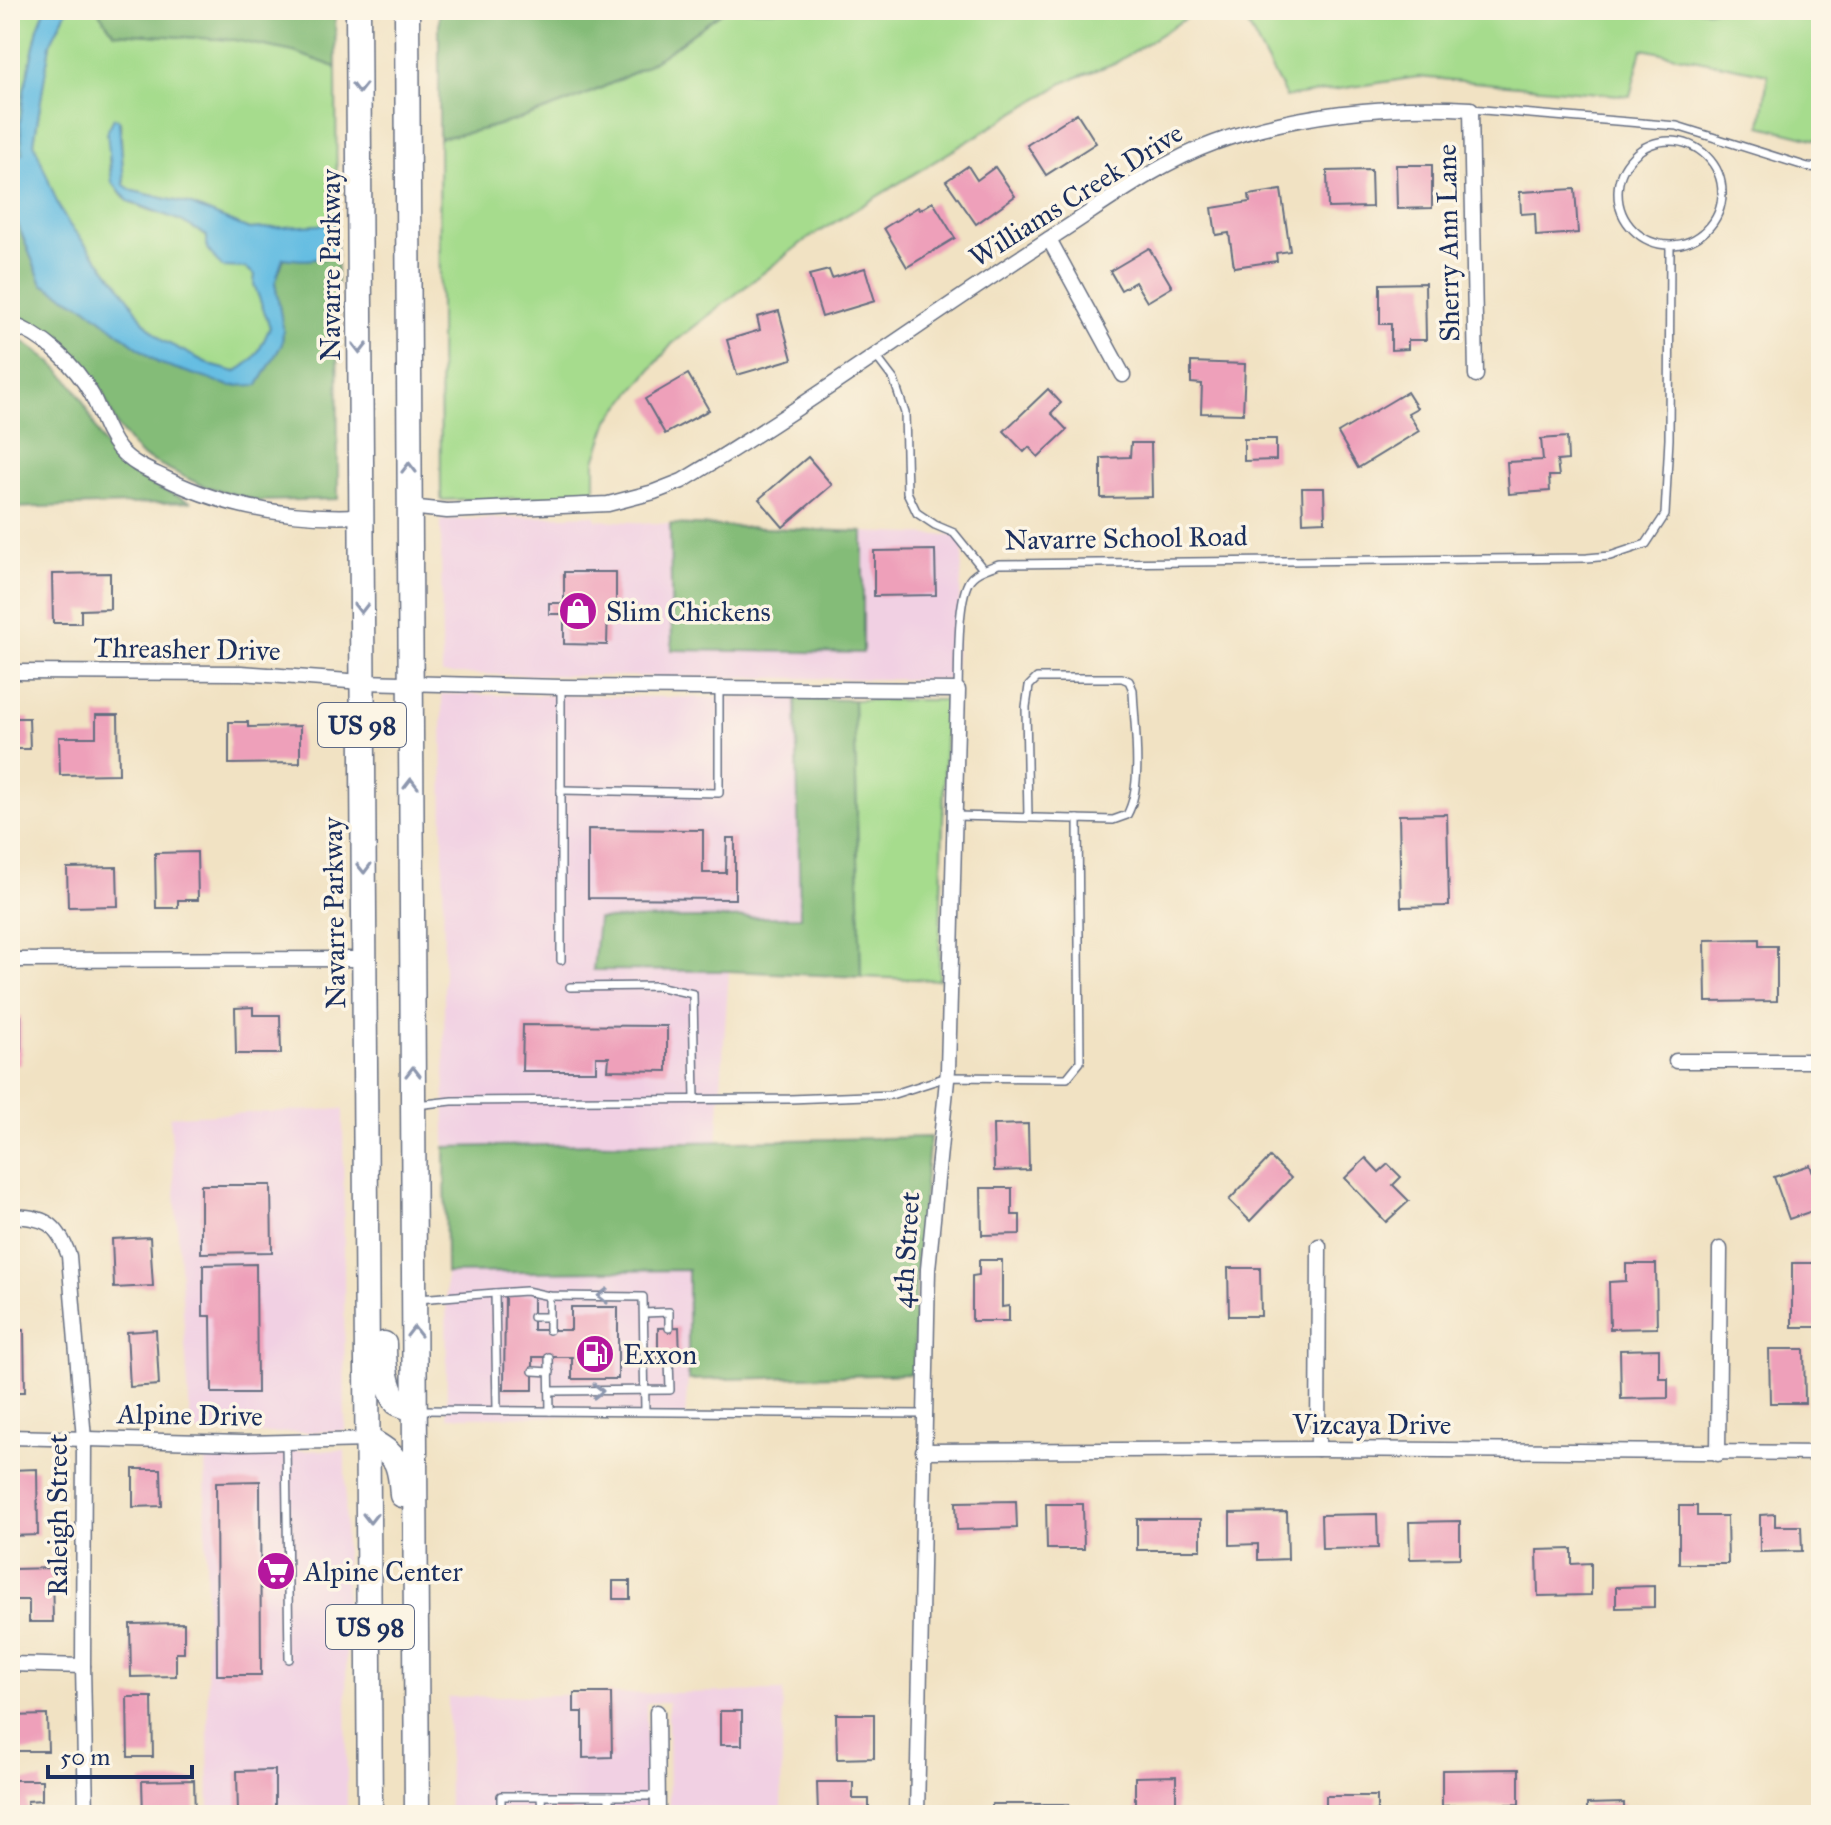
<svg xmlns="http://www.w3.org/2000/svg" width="1831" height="1825" font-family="'IM FELL Great Primer',serif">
<rect width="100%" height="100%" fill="#fcf5e5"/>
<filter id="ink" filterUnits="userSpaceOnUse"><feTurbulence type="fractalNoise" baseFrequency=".0125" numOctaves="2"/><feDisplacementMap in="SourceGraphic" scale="16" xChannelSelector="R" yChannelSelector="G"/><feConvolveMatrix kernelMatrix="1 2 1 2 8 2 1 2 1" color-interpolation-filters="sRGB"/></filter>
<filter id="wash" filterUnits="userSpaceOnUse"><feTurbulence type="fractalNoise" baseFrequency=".006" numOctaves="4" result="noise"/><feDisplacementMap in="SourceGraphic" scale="32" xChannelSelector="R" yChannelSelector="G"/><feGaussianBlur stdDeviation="1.8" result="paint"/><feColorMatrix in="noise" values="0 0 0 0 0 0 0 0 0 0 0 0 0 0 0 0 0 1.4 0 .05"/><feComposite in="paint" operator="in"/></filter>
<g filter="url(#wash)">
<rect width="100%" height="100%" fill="#f1e2c3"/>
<!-- built -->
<g fill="#f1d0e3">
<path d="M595,515l1,5 74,4 3,126 190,3v-121l101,4 -10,144 -512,-6 -1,-154z"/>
<path d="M442,694l354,5 4,218 -202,3 -5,50 136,1 -12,171 -272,5z"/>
<path d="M343,1109l2,322 -103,3 -51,-2 -21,-316z"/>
<path d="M689,1270l-1,110 -3,36 -238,1 -1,-144z"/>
<path d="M345,1450l2,365h-138l-4,-363z"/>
<path d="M783,1691l-2,124h-112l-1,-113 -22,1 1,112h-198l-1,-118z"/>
</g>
<!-- green -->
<g fill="#a6dc8d" stroke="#608676" stroke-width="2">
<path d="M10,10h35l-7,18 -14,63 -4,31 3,32 -13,6z"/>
<path d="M67,10h30l17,23 121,7 59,12 42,15 1,157 -88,5 -60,-25 -56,-13 -9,-6 -4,-64 -6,-2c-5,27 -12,60 13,81 16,12 41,13 58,23 26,14 47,34 70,52l-1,9 16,43c-9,21 -14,34 -35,45l-22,-6 -50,-25 -18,-18 -26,-39 -49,-58 -12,-21 -24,-62 16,-99z"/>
<path d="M725,10h474l-82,52 -52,20 -261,159 -132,103 -63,76 -14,41v35l-154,4 -2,-362c66,-10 146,-39 205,-71 28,-16 54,-38 81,-57z"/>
<path d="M1240,10h581v131l-60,-15 7,-52 -126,-25 -12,47 -212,-19 -132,20z"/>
<path d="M854,700h92l-7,280 -78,-3z"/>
</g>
<!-- forest -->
<g fill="#84bc78" stroke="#50766b" stroke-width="2">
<path d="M97,10h238l1,57 -42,-15 -59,-12 -121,-7z"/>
<path d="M439,10h286c-27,19 -53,41 -81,57 -59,32 -139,61 -205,71z"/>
<path d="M10,205l32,79 45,24 71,55 100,22 24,-41 1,-16 -8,-45 9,-25 38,1 15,-7 1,247 -80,2 -57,-16 -61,-30 -23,-29 -17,-39 -16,-22 -40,-35 -25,-14 -9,-1z"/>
<path d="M10,334c27,15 53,34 69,61 16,25 20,54 45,73 18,15 45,24 67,34l-181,6z"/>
<path d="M670,524l193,8v121l-191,-3z"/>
<path d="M796,699l58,1 7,277 -132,-6 -136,-1 5,-51 202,-2z"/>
<path d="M930,1137l-14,131 -2,106 -226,6v-110l-242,3 -1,-126z"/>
</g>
<!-- water -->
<path fill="#65bde2" stroke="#4076a0" stroke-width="2" d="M45,10h22l-17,34 -16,99 24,62 12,21 49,58 26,39 18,18 50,25 22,6c21,-11 26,-24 35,-45l-16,-43 1,-9 -9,-7 -24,-1 -15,-18v-13l-26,-15 -53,-20 -16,-19 -5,-50 7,-14 5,2 5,65 9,6 56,13 60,25 88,-5v28c-19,9 -33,9 -54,6l-8,25 8,45 -1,16 -24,41 -28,1 -72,-23 -71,-55 -45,-24 -32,-79v-45l13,-7 -3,-31 4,-31 14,-63z"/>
<g id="blocks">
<!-- building -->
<g fill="#eea0ba">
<path d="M1077,113l19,30 -50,32 -19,-30z"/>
<path d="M1396,165h36v43l-35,1z"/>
<path d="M968,166l9,14 18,-13 20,29 -39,28 -30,-43z"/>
<path d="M1371,170l1,37 -44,1 -1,-37z"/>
<path d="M1575,189l3,44 -42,3 -1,-23 -14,1 -1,-22z"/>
<path d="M1281,190l9,61 -14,2 1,8 -43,6 -5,-34 -13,2 -4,-27 38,-6 -1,-7z"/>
<path d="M933,202l22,36 -48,29 -23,-39 34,-21 2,3z"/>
<path d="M1149,248l23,39 -25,15 -12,-20 -14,8 -11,-19z"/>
<path d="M865,268l10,33 -53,16 -13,-42 20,-5 3,8z"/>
<path d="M1425,283l1,57h-18v9l-17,1v-26h-11v-40z"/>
<path d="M779,311l13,48 -55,16 -10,-35 33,-10 -3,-13z"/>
<path d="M1191,362l54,2 -2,50 -42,-1 1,-29 -11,-1z"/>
<path d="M688,374l21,36 -44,24 -20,-35z"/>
<path d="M1048,389l13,14 -10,10 16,17 -29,27 -9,-10 -5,5 -20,-21z"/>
<path d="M1407,392l10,16 -9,5 11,18 -61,37 -20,-35z"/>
<path d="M1567,437l1,23 -11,1 2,15h-10l1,15 -41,3 -2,-32 36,-2 -2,-21z"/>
<path d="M1244,439h32v21l-32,1z"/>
<path d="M1131,443h20l1,54 -51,1v-40l29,-1z"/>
<path d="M808,457l24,28 -49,42 -24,-28z"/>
<path d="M1302,488h22l1,33 -22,1z"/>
<path d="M935,550l1,45 -62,1v-45z"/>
<path d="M564,572h52v35h-8l-1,38 -43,-1v-30h-15v-11h15z"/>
<path d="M110,573v36l-29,1v13h-28l-1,-49z"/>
<path d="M96,715h22l1,59 -59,1 -1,-38h37z"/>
<path d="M10,718h19l1,31h-20z"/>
<path d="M229,722h19v5l52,-1v37l-71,1z"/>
<path d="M1447,814l2,92 -48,1 -2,-92z"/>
<path d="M588,829l115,1v43h23l1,-35h8v61l-147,-1z"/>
<path d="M197,852l1,48h-20v8h-22l-1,-55z"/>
<path d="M117,867l1,39 -50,1 -1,-39z"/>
<path d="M1759,939v7h18v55l-71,1 -1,-62z"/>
<path d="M253,1007v8h27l1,39h-45l-1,-46z"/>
<path d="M21,1016v49h-11v-48z"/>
<path d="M523,1025l144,1v45l-59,-1 1,-13h-13v14h-74z"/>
<path d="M1028,1124l1,46 -35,1 -1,-46z"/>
<path d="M1270,1157l21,21 -41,43 -21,-21z"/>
<path d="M1366,1158l13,14 9,-8 13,13 -8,8 16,16 -23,21 -41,-44z"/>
<path d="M1810,1165l11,31v12l-32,11 -15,-42z"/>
<path d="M201,1185h70l1,67 -71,1z"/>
<path d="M981,1188h31v27h8v19l-38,1z"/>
<path d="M150,1237l3,49 -39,2 -2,-49z"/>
<path d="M10,1245h3l1,72h-4z"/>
<path d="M979,1260h23v47l7,-1v15h-37v-45l7,-1z"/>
<path d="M1792,1263h29l-1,64h-28z"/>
<path d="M256,1264l1,129h-45l-1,-77h-8v-51z"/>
<path d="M1626,1264h30l1,64 -47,1 -1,-47 17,-1z"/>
<path d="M1228,1268h32l1,48h-32z"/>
<path d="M505,1295h28v35h38v-23h47v72h-46v-22h-39v33h-29z"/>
<path d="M679,1327l1,32h-22v-31z"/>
<path d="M10,1330h14l1,62h-15z"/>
<path d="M156,1330l3,55 -29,2 -3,-55z"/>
<path d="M1659,1349v29h9v20l-47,1 -1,-49z"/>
<path d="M1769,1349h35l1,54h-35z"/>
<path d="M37,1469l1,66 -28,1v-66z"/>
<path d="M133,1469h28l1,37 -29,1z"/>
<path d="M260,1481l1,194h-44l-1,-193z"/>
<path d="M1016,1501l1,27 -60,2 -1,-28z"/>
<path d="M1046,1504h37l1,45h-37z"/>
<path d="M1679,1506h18v10h30l1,48h-49z"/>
<path d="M1287,1512l1,47 -30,1v-16l-28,1v-32z"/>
<path d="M1377,1514l1,34 -56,1 -1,-34z"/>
<path d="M1775,1514v12h26l1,25 -42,1v-37z"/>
<rect x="1137" y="1519" width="64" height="31"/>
<path d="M1460,1521v37l-50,1 -1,-37z"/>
<path d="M1572,1549v15l19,-1v32l-53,1 -1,-46z"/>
<path d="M52,1568l1,54h-24v-22h-15l-1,-31z"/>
<rect x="613" y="1581" width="17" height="18"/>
<path d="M1654,1586v21l-38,1v-21z"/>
<path d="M184,1623v30h-8v23l-45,1 -1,-53z"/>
<path d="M574,1693h37l1,64 -29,1v-46h-9z"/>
<path d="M127,1697h25l1,60h-25z"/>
<rect x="720" y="1711" width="22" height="34"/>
<path d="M836,1714h38v44l-37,1z"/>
<path d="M47,1715l1,36h-38v-35z"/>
<path d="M1519,1769v35l-77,2v-36z"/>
<path d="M275,1770v45h-37l-1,-44z"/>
<path d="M1176,1776v39h-41v-38z"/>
<path d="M10,1780h32v20l-15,1 1,14h-18z"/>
<path d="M194,1780l1,35h-52l-1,-34z"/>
<path d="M817,1782h36v17h16v16h-51z"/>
<rect x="1326" y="1796" width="51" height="19"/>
<path d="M1624,1803v12h-37v-11z"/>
<rect x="992" y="1804" width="77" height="11"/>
<rect x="552" y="1805" width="20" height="10"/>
</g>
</g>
</g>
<g filter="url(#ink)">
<use href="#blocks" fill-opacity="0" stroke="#666e81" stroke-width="2"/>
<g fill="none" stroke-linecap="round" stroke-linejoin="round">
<defs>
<g id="service">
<path d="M1471,109l206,17 131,41 13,1"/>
<circle cx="1670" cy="193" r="52"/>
<path d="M875,355l19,25 11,33 2,79 10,21 18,12 19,8 29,36"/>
<path d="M958,690c1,-26 -1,-85 10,-107 5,-11 20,-15 31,-19l588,-6 23,-2 36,-12 19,-29 4,-76 1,-193"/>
<path d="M561,790l158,3v-104"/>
<path d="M956,816l157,4 14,-5c17,-30 7,-91 6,-125l-4,-9 -7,-3h-85l-8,8 -3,21 2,111"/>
<path d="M561,960v-273"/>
<path d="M570,987l87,-1 36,8 2,106"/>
<path d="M416,1105l36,-4 338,-2 101,-4 56,-18 120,1 13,-16 -2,-243"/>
<path d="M549,1296v34"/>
<path d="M418,1299l77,-6"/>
<path d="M644,1313l25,-1v16"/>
<path d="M533,1317h16"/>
<path d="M549,1357l1,54"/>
<path d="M533,1371l17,1"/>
<path d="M550,1391l120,-1 -1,-31"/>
<path d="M417,1410l507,4"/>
<path d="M497,1410l-2,-117 31,-2 23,5 94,1 2,114"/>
<path d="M286,1442l3,217"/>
<path d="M541,1796l1,19"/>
<path d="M293,1809h71"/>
<path d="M501,1815v-19h156"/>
<path d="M609,1815v-19"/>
</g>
<g id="minor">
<path d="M1049,239l74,136"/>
<path d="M10,324c32,10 66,41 82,71 9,18 14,38 27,54 13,15 29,21 46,29 61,30 128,41 196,38"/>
<path d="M409,507l38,4 161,-7 46,-12 28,-11c127,-76 246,-164 370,-244 52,-33 104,-73 162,-94 78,-29 174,-39 257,-34l5,266"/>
<path d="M10,672l231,1 121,9 199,5 397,3 -10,380 -20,199 -11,546"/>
<path d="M10,960l355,-1"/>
<path d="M1676,1061h145"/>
<path d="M10,1216c35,1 47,6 59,40l15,183 -1,227 3,149"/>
<path d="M10,1437l232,6 127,-3"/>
<path d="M1318,1449l1,-203"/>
<path d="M923,1451l395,-2 503,4"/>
<path d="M1718,1454l2,-205"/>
<path d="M10,1664l73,2"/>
<path d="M657,1712l1,103"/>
</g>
<g id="trunk">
<path d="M358,10l12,1805"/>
<path d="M407,10l10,1805"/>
<path d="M384,1344c0,22 1,40 13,59l18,7"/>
<path d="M369,1440c28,15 31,23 33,55"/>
</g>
</defs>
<!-- service casing -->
<use href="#service" stroke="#666e81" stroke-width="10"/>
<!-- minor casing -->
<use href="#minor" stroke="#666e81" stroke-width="17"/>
<!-- trunk casing -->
<use href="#trunk" stroke="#666e81" stroke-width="27"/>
<!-- service -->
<use href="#service" stroke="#fff" stroke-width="7"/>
<!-- minor -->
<use href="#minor" stroke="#fff" stroke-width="14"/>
<!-- trunk -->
<use href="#trunk" stroke="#fff" stroke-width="24"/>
</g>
<!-- one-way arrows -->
<defs><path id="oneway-chevron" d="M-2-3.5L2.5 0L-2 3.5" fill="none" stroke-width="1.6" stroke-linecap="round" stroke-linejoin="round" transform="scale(2)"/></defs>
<g stroke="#8d97ae">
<use href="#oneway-chevron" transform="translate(359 88) rotate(90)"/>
<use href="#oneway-chevron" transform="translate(360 348) rotate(90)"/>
<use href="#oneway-chevron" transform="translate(409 468) rotate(-90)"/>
<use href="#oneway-chevron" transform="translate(361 608) rotate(90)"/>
<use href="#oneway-chevron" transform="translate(411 784) rotate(-90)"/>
<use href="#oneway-chevron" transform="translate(364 868) rotate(89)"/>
<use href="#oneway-chevron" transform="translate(413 1072) rotate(-90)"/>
<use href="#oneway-chevron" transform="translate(603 1296) rotate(-180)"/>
<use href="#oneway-chevron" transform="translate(414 1332) rotate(-90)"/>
<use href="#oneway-chevron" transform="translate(598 1391)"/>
<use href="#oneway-chevron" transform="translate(370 1518) rotate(90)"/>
</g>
</g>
<!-- icons -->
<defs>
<symbol id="shop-disc" viewBox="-11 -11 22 22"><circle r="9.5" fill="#b5179e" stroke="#fcf5e5"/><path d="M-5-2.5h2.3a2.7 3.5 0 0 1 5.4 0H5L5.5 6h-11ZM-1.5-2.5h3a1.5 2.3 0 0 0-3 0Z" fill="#fff"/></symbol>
<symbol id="fuel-disc" viewBox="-11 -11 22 22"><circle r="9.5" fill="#b5179e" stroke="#fcf5e5"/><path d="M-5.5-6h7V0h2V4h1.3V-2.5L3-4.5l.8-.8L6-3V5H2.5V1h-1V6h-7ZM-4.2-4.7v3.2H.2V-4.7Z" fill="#fff"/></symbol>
<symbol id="supermarket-disc" viewBox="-11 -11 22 22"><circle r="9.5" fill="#b5179e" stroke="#fcf5e5"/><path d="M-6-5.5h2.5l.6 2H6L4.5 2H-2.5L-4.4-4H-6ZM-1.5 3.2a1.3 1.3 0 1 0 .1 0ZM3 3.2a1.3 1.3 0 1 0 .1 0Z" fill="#fff"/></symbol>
</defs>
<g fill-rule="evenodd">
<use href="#shop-disc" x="556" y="589" width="44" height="44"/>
<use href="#fuel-disc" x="573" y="1332" width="44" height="44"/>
<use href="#supermarket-disc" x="254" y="1549" width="44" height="44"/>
</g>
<g text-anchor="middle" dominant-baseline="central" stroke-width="7" stroke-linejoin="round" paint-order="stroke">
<!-- shield labels -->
<g fill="#fcf5e5" stroke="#5e6a86" stroke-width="2">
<rect x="318" y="703" width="88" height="44" rx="6"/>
<rect x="326" y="1605" width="88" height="44" rx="6"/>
</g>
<g font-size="26" font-weight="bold" fill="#1b2f5e">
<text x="362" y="725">US 98</text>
<text x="370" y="1627">US 98</text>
</g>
<!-- street labels -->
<g font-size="28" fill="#1b2f5e" stroke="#fcf5e5">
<text transform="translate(1076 195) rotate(-32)">Williams Creek Drive</text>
<text transform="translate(1448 243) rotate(-91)">Sherry Ann Lane</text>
<text transform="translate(330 265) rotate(-90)">Navarre Parkway</text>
<text transform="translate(1126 538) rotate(-1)">Navarre School Road</text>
<text transform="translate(187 649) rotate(1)">Threasher Drive</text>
<text transform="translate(334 913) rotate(-91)">Navarre Parkway</text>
<text transform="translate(906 1250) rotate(-86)">4th Street</text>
<text transform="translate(190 1415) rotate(1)">Alpine Drive</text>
<text x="1372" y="1424">Vizcaya Drive</text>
<text transform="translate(57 1515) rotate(-90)">Raleigh Street</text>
</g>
<!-- poi labels -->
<g font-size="28" fill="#1b2f5e" stroke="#fcf5e5" text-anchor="start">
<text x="606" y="611">Slim Chickens</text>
<text x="623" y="1354">Exxon</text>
<text x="304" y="1571">Alpine Center</text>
</g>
</g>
<!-- margin -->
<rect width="1831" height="1825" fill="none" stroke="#fcf5e5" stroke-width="40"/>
<!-- scale -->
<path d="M48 1765v12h144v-12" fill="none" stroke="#1b2f5e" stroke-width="4"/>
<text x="60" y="1765" font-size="24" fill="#1b2f5e" stroke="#fcf5e5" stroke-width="6" paint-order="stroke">50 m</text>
</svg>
